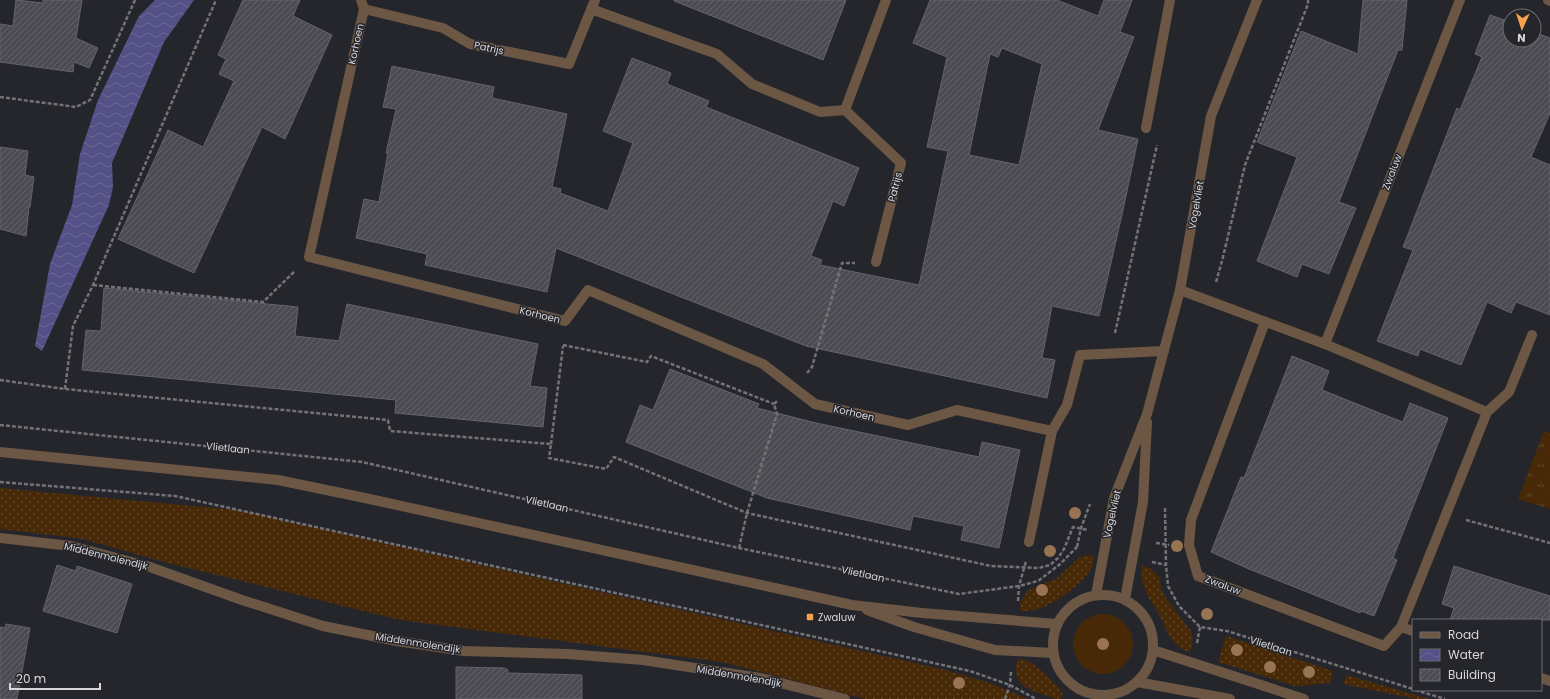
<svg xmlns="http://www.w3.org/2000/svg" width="1550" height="699" font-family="Poppins,sans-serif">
<defs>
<pattern id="grass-dots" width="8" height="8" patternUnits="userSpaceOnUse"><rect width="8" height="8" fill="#472907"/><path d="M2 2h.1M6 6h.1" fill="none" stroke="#61472b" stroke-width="1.8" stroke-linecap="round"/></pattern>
<pattern id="park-tufts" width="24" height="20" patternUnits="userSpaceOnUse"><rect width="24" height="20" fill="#472907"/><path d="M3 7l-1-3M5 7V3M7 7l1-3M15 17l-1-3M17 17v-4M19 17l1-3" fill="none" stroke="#61472b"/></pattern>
<pattern id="water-waves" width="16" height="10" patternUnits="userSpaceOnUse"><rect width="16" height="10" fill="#535186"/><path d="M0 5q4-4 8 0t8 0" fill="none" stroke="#6b6996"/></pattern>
<pattern id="building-hatch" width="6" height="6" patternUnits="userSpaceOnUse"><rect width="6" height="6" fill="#4b4b52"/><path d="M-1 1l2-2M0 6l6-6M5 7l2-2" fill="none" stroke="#64646a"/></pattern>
</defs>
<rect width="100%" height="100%" fill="#25262c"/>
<!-- grass -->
<g fill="url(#grass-dots)">
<path d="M0,488l237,22 705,159 48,14 37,16h-162l-143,-37 -322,-42 -240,-59 -77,-22 -83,-10z"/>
<path d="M1089,555l4,1c6,18 -38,48 -52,52 -6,2 -12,3 -19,3l-2,-2v-6l7,-12 30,-13 23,-21z"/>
<path d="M1142,566l8,2 9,9 3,13 3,7 26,34 2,9 -3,11 -2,1c-22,-11 -20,-24 -32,-42 -8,-14 -16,-25 -14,-44z"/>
<path d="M1226,636l107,35 -3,12 -35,3 -77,-24z"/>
<path d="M1018,659c18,1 32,21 45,33l-2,7h-5c-21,-8 -48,-11 -38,-40z"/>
<path d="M1347,675l72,21 11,3h-14l-73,-15z"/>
</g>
<!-- park -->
<path fill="url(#park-tufts)" d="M1544,431l6,2v76l-32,-10z"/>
<!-- garden -->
<circle fill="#472907" cx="1103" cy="644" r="30"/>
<!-- water -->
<path fill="url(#water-waves)" d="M155,0h39l-30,42 -52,121 1,24 -4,18 -67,146 -7,-5 15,-82 22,-59 8,-51 18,-54 41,-84z"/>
<!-- building -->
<g fill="url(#building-hatch)" stroke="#63636b" fill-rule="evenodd">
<path d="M16,0l27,3v-3h39l-6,38 22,10 -9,20 -15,-6 -1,10 -73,-10v-38l13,2z"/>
<path d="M243,0h57l-7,16 39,19 -47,104 -23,-12 -68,146 -76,-34 50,-109 35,17 31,-66 -15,-7 7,-15 -8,-4z"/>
<path d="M674,0h172l-23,60 -149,-59z"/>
<path d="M930,0h127l41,16 6,-16h28l-12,32 14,5 -36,93 40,9 -15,71 -24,106 -47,-10 -10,52 13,2 -8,38 -241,-52 -250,-98 -9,44 -122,-27 2,-11 -71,-16 8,-39 15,3 9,-49h-2l10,-44 -13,-2 9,-41 102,21 -2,11 75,16 -15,73 9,2 -1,4 48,18 25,-68 -30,-12 29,-73 39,15 -4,11 42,17 -3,6 153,61 -15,38 -11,-5 -22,55 11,4 -2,5 99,20 29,-134 -21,-4 20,-90 -34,-14zM1002,48l40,16 -23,101 -50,-10 21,-101 8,3z"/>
<path d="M1363,0h44l-5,50h-4l-59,152 17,6 -27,66 -27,-10 -5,13 -40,-16 40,-104 -40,-15 44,-111 57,23z"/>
<path d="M1490,15l20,7v18h24v-8l16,6v75l-19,44 19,8v150l-34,-13 -5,11 -24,-11 -26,63 -41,-16 -2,7 -41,-15 36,-91 -10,-3 54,-139 3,2 22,-53 -7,-3z"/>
<path d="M0,147l28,4 -3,24 9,2 -4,30h-1l-3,29 -26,-7z"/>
<path d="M104,288l194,19 -3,29 44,5 8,-37 191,40 -8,42 17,2 -4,39 -148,-14 1,-13 -314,-30 4,-40 15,1z"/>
<path d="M1292,356l37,15 -7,19 60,24 21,8 7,-19 38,15 -55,140 4,2 -23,56 -13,-5 -1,2 -111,-44 -38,-17 30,-75 3,1z"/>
<path d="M670,369l89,35 -2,4 59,15 163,34 3,-15 38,8 -21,98 -38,-8 3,-14 -51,-10 -3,14 -143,-32 -141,-56 14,-37 13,5z"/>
<path d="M57,565l19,6 1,-5 55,18 -15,49 -74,-22z"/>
<path d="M1454,566l96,30v24h-100l4,-12 -12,-4z"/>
<path d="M6,624l24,4 -13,71h-17v-72l5,1z"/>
<path d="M456,667l48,1 4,2v3l74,2v24h-126z"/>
</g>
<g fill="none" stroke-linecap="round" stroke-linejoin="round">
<!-- path -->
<g stroke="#727278" stroke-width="2.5" stroke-dasharray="4 2" stroke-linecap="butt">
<path d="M0,97l76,10 14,-7 45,-100"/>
<path d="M1216,282l6,-21 23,-96 63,-161v-4"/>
<path d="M93,285l170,17 32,-31"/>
<path d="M1115,333l42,-188"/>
<path d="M563,345l84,17 4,-6 123,48"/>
<path d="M807,373l5,-6 30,-104h13"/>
<path d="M0,380l65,9 323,31 2,11 161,13 -2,14 57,11 8,-12 133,56 244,53 48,2 11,-3 8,-7 6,-9 9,-22 15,3"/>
<path d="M65,389l8,-63 20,-41 123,-285"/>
<path d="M0,425l362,37 377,86 220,46 60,-8 19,-5 21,-16 18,-18"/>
<path d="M551,444l12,-98"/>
<path d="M0,482l175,14 795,175 40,14 26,14"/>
<path d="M1165,508l1,57 2,21 11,20 21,21 27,4 186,58"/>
<path d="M1466,520l84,23"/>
<path d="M1156,543l13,2"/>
<path d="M1077,547l4,-19 9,-24"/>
<path d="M739,548l8,-35 30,-99 -3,-10 3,-3"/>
<path d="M1152,562l14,3"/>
<path d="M1018,601l1,-15 7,-25"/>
<path d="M1197,643l3,-16"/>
<path d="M1415,690l30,9"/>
<path d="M1005,699l5,-14 1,-14"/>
</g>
<!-- minor -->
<g stroke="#6c5745" stroke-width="10">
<path d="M361,0l3,9 79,19 27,16 99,20 26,-64"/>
<path d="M1548,0l2,1"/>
<path d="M364,9l-55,248 256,64 23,-31 175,74 52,40 93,21 49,-15 95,21"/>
<path d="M591,9l126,45 35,30 68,28 25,-2 56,53 -25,99"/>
<path d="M845,110l41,-110"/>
<path d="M1146,128l24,-128"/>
<path d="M1180,290l145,54"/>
<path d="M1265,322l-74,198 -2,25 9,31 186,70 17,-19 86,-215 -162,-68 135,-344"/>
<path d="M1487,412l22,-20 23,-57"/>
<path d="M0,452l278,28 87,18 487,107 70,8 135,11"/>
<path d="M0,538l71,8 76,20 95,34 81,26 74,15 67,10 104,3 75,6 117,18 85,21"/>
<path d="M1029,542l23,-111 15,-26 13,-50 84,-4"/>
<circle cx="1103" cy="645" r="50"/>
<path d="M1096,595l18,-97 33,-84 33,-124 31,-174 46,-116"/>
<path d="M1125,599l18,-97 4,-80"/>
<path d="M867,610l47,17 81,23 58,3"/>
<path d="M1401,627l12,4"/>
<path d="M1153,650l151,49"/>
<path d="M1541,678l9,3"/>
<path d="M1137,682l93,17"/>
</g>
</g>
<!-- trees -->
<g fill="#997452">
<circle cx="1075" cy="513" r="6"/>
<circle cx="1177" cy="546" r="6"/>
<circle cx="1050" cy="551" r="6"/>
<circle cx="1042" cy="590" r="6"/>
<circle cx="1207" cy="614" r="6"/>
<circle cx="1103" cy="644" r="6"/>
<circle cx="1237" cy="650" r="6"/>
<circle cx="1270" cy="667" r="6"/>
<circle cx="1309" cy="672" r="6"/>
<circle cx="959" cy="683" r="6"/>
</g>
<!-- markers -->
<rect fill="#f7a148" stroke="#25262c" stroke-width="1.5" x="806" y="613" width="8" height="8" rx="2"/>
<g text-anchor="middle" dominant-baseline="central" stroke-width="3" stroke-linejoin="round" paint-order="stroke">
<!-- street labels -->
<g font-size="10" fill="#d7d7dc" stroke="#25262c">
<text transform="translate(356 44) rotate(-78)">Korhoen</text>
<text transform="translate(489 48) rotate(12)">Patrijs</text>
<text transform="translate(1392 172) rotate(-69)">Zwaluw</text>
<text transform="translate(895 187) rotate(-76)">Patrijs</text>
<text transform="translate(1196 205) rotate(-80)">Vogelvliet</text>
<text transform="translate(540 315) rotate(14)">Korhoen</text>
<text transform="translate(854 413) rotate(13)">Korhoen</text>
<text transform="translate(228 448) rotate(6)">Vlietlaan</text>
<text transform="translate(547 504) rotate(13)">Vlietlaan</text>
<text transform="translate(1112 514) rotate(-77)">Vogelvliet</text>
<text transform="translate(106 556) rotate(14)">Middenmolendijk</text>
<text transform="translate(863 574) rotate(12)">Vlietlaan</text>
<text transform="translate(1223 585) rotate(21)">Zwaluw</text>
<text transform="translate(418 643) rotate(9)">Middenmolendijk</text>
<text transform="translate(1271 646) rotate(18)">Vlietlaan</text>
<text transform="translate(739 676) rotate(10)">Middenmolendijk</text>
</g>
<!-- poi labels -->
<g font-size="10" fill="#d7d7dc" stroke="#25262c" text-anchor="start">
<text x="818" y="617">Zwaluw</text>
</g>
</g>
<!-- legend -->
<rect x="1412" y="619" width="130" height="72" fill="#25262c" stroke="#6c6d72"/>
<rect x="1420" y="632" width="20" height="6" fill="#6c5745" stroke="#6c6d72"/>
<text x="1448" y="639" font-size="12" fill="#d7d7dc">Road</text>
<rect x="1420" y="649" width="20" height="12" fill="url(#water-waves)" stroke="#6c6d72"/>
<text x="1448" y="659" font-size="12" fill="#d7d7dc">Water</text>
<rect x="1420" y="669" width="20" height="12" fill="url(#building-hatch)" stroke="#6c6d72"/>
<text x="1448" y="679" font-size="12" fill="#d7d7dc">Building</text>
<!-- north arrow -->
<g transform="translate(1522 28) rotate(183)"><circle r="19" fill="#25262c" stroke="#6c6d72"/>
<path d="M0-3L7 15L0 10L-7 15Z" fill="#f7a148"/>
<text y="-6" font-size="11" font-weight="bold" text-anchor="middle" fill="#d7d7dc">N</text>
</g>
<!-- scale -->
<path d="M10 683v6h90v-6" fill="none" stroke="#d7d7dc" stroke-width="2"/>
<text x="16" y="683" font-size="12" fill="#d7d7dc" stroke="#25262c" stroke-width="3" paint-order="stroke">20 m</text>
</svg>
